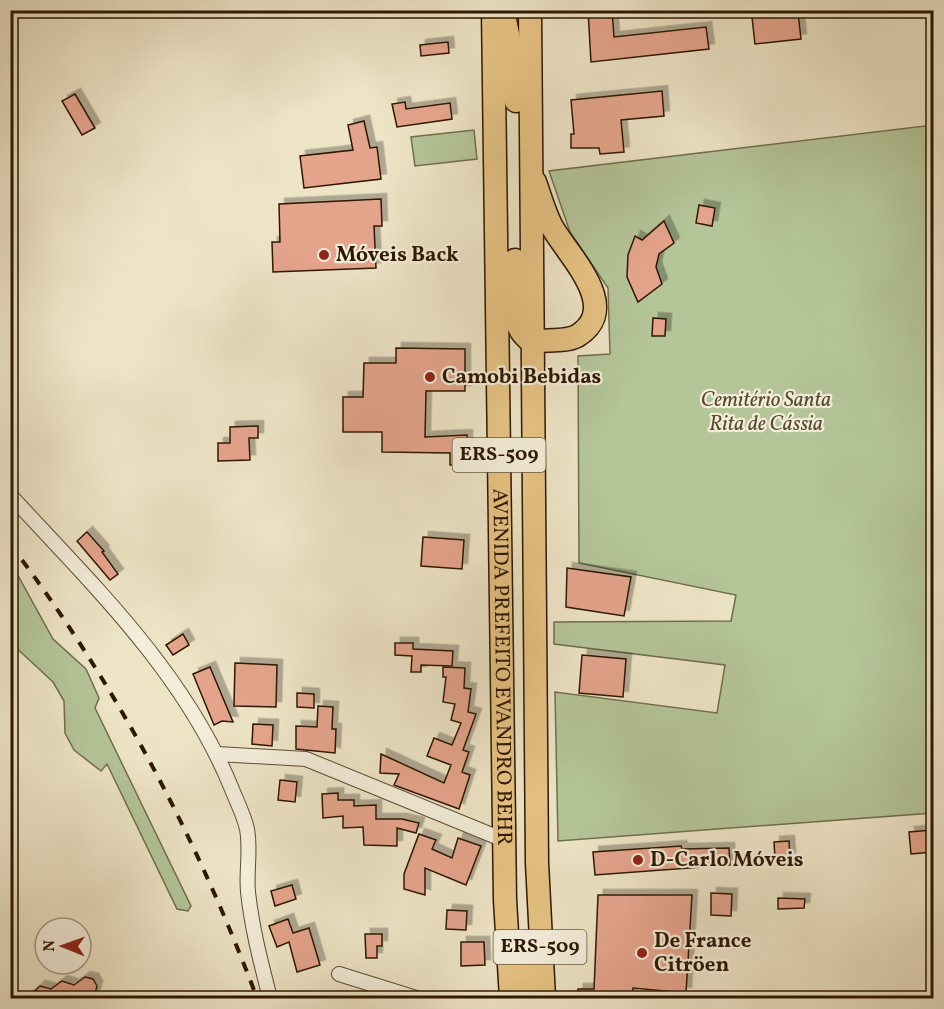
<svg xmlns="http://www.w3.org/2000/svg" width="944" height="1009" font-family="Vollkorn,serif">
<defs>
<filter id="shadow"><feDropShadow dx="5.5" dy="-5.5" stdDeviation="0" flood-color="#0004"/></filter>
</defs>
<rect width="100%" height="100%" fill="#ede4c6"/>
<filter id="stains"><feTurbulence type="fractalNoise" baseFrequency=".00333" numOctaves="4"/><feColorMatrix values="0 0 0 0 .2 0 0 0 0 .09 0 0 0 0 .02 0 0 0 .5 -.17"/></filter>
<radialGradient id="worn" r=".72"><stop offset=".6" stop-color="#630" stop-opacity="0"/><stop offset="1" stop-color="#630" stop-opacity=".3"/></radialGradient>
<!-- green -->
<g fill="#b4c598" stroke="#706e4c" stroke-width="1.5">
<path d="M933,125v688l-375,28 -3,-149 162,21 8,-48 -171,-21v-22l177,-1 5,-26 -157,-32 -1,-207 32,-2 -2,-66 -38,-56 -21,-61z"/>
<path d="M474,130l3,29 -62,7 -4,-29z"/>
<path d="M11,567l5,5 37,67 33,30 13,29 -4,10 96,198 -3,5 -11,-2 -70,-145 -6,7 -27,-21 -9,-17 -1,-32 -11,-19 -42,-39z"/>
</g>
<!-- building -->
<g fill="#e4a48c" stroke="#2d1700" stroke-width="1.5" filter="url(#shadow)">
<path d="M588,10h24l2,27 92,-10 3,22 -118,13z"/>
<path d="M798,13l3,26 -46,5 -3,-27z"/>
<path d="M448,42l1,11 -28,3 -1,-11z"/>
<path d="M662,91l2,25 -43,4 3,32 -24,2 -1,-6h-28v-14h3l-3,-34z"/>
<path d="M75,94l20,34 -13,7 -20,-34z"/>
<path d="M405,102l1,7 44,-6 2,16 -55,8 -5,-23z"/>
<path d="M364,121l6,27 7,-1 4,32 -77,9 -4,-32 53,-6 -5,-25z"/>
<path d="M381,199l1,27h-8l2,42 -103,4 -1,-30h8l-1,-38z"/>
<path d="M699,205l16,3 -3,18 -16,-3z"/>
<path d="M664,221l10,22 -15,11 -3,13 6,17 -24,18 -11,-25 1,-22 7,-19 7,4z"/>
<path d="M653,318l13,1 -1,17h-13z"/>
<path d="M396,348l69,1v42h-39l-1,46 42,-2v30h-17v-12l-68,-1v-20h-39v-35h20l1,-34h32z"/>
<path d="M258,426v12h-9l1,22 -32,1v-18h12v-16z"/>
<path d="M87,532l17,19 -2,1 16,22 -8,6 -33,-39z"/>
<path d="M423,537l41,3 -2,29 -41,-3z"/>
<path d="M567,568l64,9 -7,39 -58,-9z"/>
<path d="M183,634l6,11 -16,10 -7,-10z"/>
<path d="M395,643h18v6l40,2 -1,15 -31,-1v7h-10l1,-16 -17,-1z"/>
<path d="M582,655l44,4 -3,38 -44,-4z"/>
<path d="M235,663l42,2 -1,42 -42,-1z"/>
<path d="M210,667l23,55 -11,-1 -8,4 -21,-51z"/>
<path d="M443,667l22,1 -1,20 7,1 -3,23 8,2 -13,36 6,2 -7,20 8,3 -11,34 -65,-24 5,-11 -19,-1 1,-19 63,29 7,-18 -24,-9 7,-18 18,7 9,-22 -10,-3 4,-16 -12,-2 3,-25h-3z"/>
<path d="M297,693l17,1v14l-17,-1z"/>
<path d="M318,706l15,1 -1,22h4l-1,24 -39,-4v-23l21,1z"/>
<path d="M253,724l20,1 -1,21 -20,-2z"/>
<path d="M280,780l17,2 -2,20 -17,-2z"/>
<path d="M338,793v7h16v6l22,-1v14h26l17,4 -3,10 -19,-5v18l-33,-1 -1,-18 -20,1v-12l-20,2 -1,-24z"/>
<path d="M933,830v22l-22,2 -2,-22z"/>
<path d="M419,834l17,6 -4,9 20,9 6,-20 23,8 -15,39 -41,-17v27l-21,-6v-15z"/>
<path d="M789,841l1,17 -15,1 -1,-17z"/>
<path d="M681,846l1,3 47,-1 1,17 -135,10 -2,-23z"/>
<path d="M292,885l4,14 -21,7 -4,-15z"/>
<path d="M711,893l21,1 -1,22 -20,-1z"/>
<path d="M598,895h94l-6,98 -53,-5 -1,11h-55l1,-10h16z"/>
<path d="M778,898l27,1 -1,9 -26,1z"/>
<path d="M447,910l20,1 -1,19 -20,-1z"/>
<path d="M288,919l5,14 16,-5 11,37 -23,7 -8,-30 -12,5 -8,-21z"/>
<path d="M365,934h17v12h-5v12h-11z"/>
<path d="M461,942h23l1,23 -24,1z"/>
<path d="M85,977l8,2 4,7 -2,8 -6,5 -14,-4 -3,4h-46l14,-13 11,3 11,-8 12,4z"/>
</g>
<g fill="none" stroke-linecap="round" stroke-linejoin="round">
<defs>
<g id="minor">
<path d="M10,495c82,89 174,177 221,292 5,13 13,28 16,42 4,21 -1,42 1,63 4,37 13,71 22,106"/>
<path d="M217,754l89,5 198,81"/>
<path d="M339,974l77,24"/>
</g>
<g id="trunk">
<path id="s1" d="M493,10l12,890 6,98"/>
<path d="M503,10l9,44 4,47"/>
<path d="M530,10l7,853 7,135"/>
<path d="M515,260c0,27 -9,64 16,81 13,-1 35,1 46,-5 47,-29 -11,-82 -26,-111 -7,-14 -11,-29 -16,-43"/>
<path d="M512,943l5,1 5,9 5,45"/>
</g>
</defs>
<!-- minor casing -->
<use href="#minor" stroke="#5d4a32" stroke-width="16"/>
<!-- trunk casing -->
<use href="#trunk" stroke="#2d1700" stroke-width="25"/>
<!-- minor -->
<use href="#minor" stroke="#f3edda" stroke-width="14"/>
<!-- trunk -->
<use href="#trunk" stroke="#e6c283" stroke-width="22"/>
<!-- rail -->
<path stroke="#2d1700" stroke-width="4" stroke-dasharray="10 10" stroke-linecap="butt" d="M10,544c105,138 186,292 247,454"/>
</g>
<!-- markers -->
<g fill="#8f2418" stroke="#f3edda" stroke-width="2">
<circle cx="324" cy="255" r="6"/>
<circle cx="430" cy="377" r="6"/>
<circle cx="638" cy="860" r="6"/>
<circle cx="642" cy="953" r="6"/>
</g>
<g text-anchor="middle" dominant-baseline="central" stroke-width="4.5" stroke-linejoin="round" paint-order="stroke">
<!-- shield labels -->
<g fill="#f3edda" stroke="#685741" stroke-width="1.5">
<rect x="452.5" y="438" width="93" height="34" rx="4.5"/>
<rect x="493.5" y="930" width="93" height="34" rx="4.5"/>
</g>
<g font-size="20" font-weight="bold" fill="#2d1700">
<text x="499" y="455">ERS-509</text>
<text x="540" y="947">ERS-509</text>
</g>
<!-- poi labels -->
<g font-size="21" font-weight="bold" fill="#2d1700" stroke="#f3edda" text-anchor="start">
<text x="336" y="255">Móveis Back</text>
<text x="442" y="377">Camobi Bebidas</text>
<text x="650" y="860">D-Carlo Móveis</text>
<text x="654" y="941">De France<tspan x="654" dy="24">Citröen</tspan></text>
</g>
<!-- park labels -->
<g font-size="21" font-style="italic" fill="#564b2e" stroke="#f3edda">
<text x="766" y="400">Cemitério Santa<tspan x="766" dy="24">Rita de Cássia</tspan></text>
</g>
<!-- street labels -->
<g font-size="21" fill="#2d1700" stroke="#f3edda">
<text stroke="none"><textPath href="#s1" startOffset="657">AVENIDA PREFEITO EVANDRO BEHR</textPath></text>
</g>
</g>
<!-- margin -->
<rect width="944" height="1009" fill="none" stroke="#ede4c6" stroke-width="36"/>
<rect x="12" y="12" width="920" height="985" fill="none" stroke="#2d1700" stroke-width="3"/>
<rect x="18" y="18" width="908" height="973" fill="none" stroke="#2d1700" stroke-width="1.5"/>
<!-- north arrow -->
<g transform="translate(63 946) rotate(271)"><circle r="28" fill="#f3edda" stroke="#a49783" stroke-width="1.5"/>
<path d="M0-4.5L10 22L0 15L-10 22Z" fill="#8f2418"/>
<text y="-9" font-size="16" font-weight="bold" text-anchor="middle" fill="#2d1700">N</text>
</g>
<rect width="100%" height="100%" filter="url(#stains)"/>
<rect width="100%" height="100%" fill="url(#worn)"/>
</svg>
